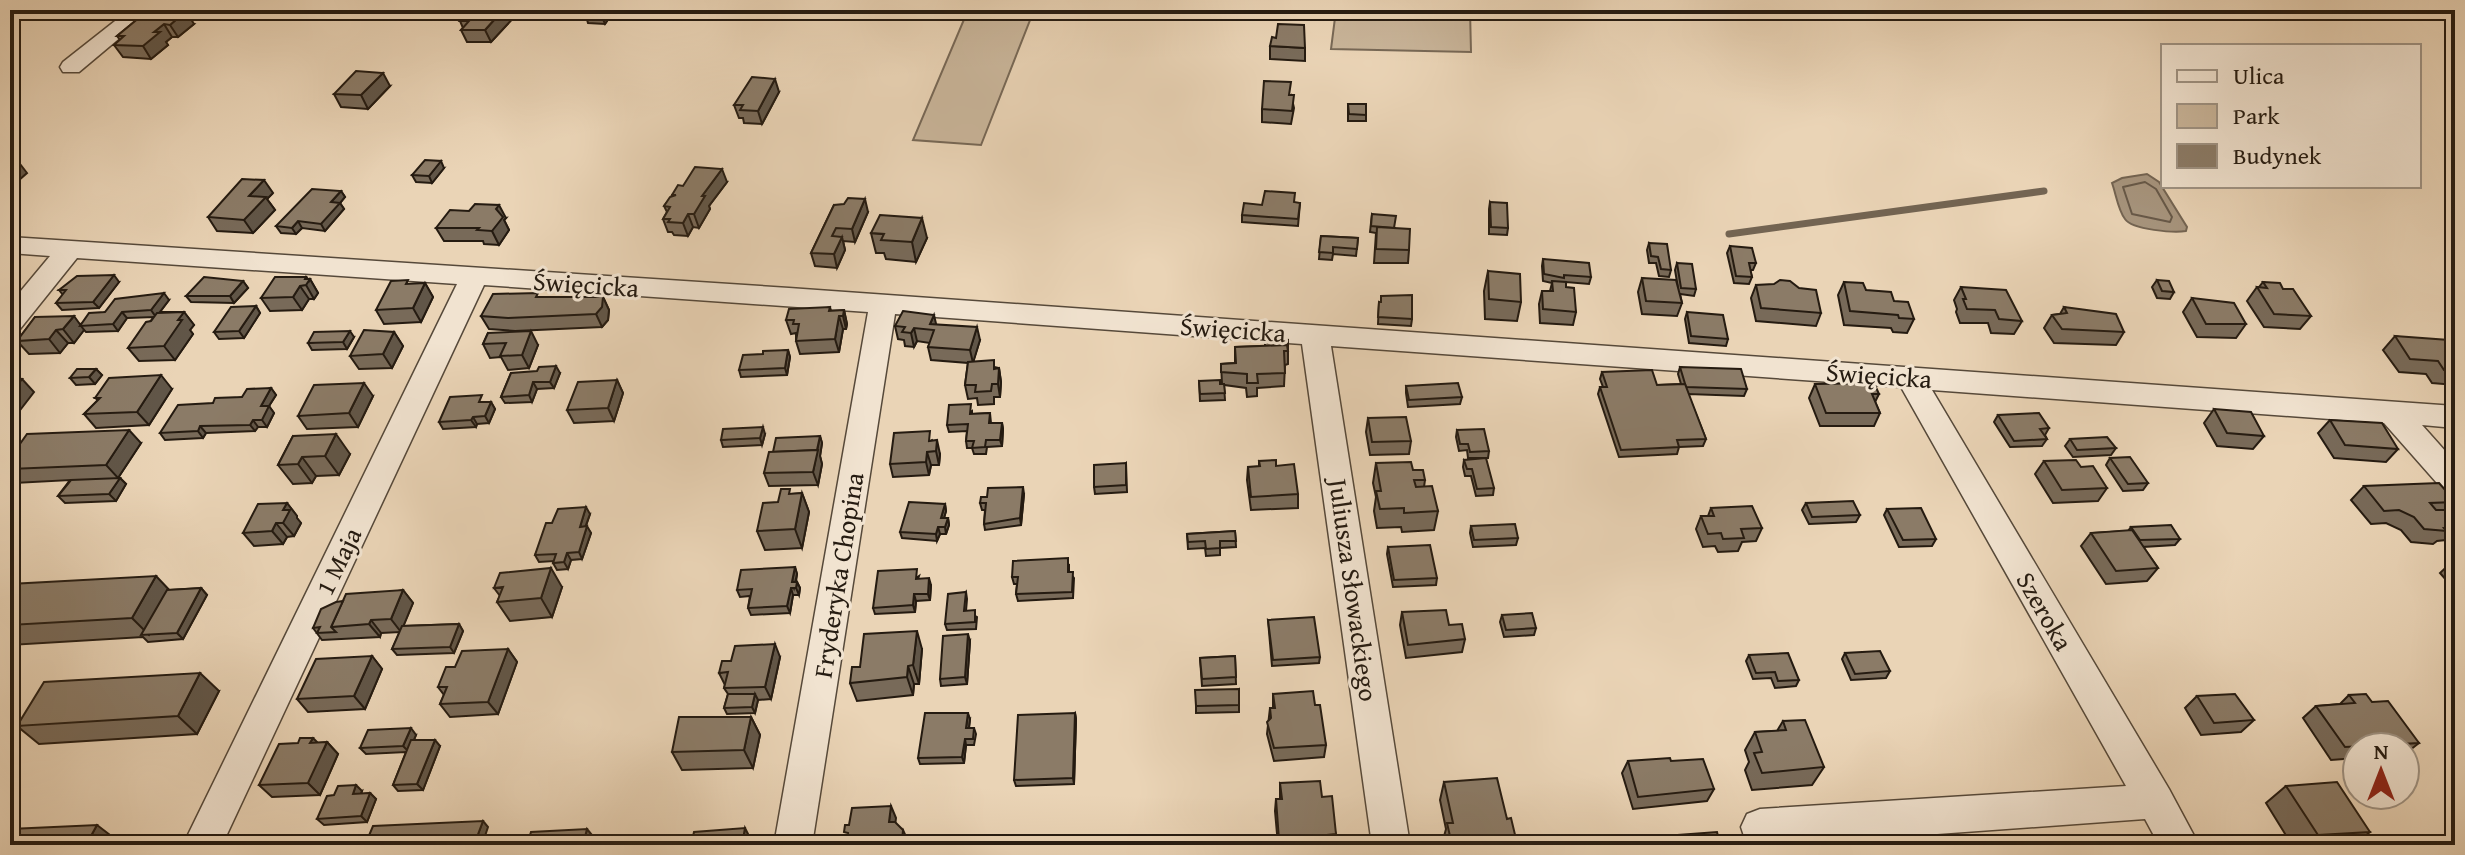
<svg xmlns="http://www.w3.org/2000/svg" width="2465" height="855" font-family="'Gentium Book Plus',serif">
<rect width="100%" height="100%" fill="#ead4b6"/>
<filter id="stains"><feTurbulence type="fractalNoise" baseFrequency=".0025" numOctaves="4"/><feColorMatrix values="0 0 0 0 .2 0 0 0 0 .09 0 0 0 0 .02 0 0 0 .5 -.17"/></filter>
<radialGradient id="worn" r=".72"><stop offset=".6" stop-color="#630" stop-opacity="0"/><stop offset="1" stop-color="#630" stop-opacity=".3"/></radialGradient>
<!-- green -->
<g fill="#c9b59a" stroke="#776856" stroke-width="2">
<path d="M968,10h66l-53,135 -68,-5z"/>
<path d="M1336,10h134l1,42 -140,-3z"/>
</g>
<!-- water -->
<path fill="#a7957e" stroke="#736452" stroke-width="2" d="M2147,174l12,8 28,45 -1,4c-11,2 -54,-1 -61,-12 -7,-9 -9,-25 -13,-36l10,-5z"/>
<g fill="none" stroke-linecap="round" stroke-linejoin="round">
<!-- shore -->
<path stroke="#665848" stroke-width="2" d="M2145,182l11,7 16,28 -2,5 -38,-8 -9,-27z"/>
<!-- stream -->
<path stroke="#736452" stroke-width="7" d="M1729,234l315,-43"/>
<defs>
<g id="minor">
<path d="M129,10h24l-74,62h-16l-3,-5 3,-5z"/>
<path d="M10,237l779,51 1666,118v22l-33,-3 33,37v33l-11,-4 -60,-68 -452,-33 237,399 30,56h-40l-14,-26 -360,26h-38l-6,-18 6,-13 13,-5 366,-23 -225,-399 -570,-41 79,499h-38l-70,-501 -407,-30 -83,531h-38l94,-533 -384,-27 -262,560h-39l274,-561 -380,-26 -57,71 -10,2v-27l40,-48 -40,-3z"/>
</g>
</defs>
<!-- minor casing -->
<use href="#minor" stroke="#56493a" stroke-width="3"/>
<!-- minor -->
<use href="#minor" fill="#f1e3d0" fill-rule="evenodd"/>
</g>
<!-- wall -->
<g fill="#786a59" stroke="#251b11" stroke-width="2">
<path d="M471,10h41l3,6 -24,26h-24l-6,-12 2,-2 -3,-7z"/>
<path d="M589,10h21l1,5 -6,9 -17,-1 -2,-7z"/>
<path d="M140,17l54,7 -16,13h-6l-6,5 2,3 -17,14 -28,-2 -9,-12 6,-5 -3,-4z"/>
<path d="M1270,46l35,2v13l-35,-2z"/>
<path d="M390,86l-22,23 -27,-2 -7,-13z"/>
<path d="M779,92l-17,32 -18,-1 -1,-5h-4l-5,-13z"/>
<path d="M1291,95l3,13 -3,16 -29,-2v-13z"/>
<rect x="1348" y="104" width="18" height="17"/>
<path d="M444,168l-12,15 -16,-1 -4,-7z"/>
<path d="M727,182l-18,24 1,3 -11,19 -6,-1 -5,9 -14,-1 -2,-3h-4l-5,-13 4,-7 -3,-6 8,-10v-1l11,-9z"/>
<path d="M341,191l4,6 -5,6 4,6 -19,22 -23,-3 -6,6 -15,-1 -5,-7z"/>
<path d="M273,193l-6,6 8,11 -22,23 -36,-2 -9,-14z"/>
<path d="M1490,202l18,26 -1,7 -18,-1v-25z"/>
<path d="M1300,203l-2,23 -56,-4v-7l20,-10z"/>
<path d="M834,205l34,7 -13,30 -12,-1 2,9 -8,18 -22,-2 -4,-13z"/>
<path d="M1372,214l23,14 14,22 -1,13h-34l2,-30 -6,-1z"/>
<path d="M506,218l-2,2 5,10 -10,15 -15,-1 -1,-3h-39l-8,-13z"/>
<path d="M871,233l56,5 -11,24 -30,-3 -2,-6h-8z"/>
<path d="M1321,236l37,2 -2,18 -23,-2 -1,6 -13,-1z"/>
<path d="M1649,243l22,27 -2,7 -10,-1 -3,-13h-7l-2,-13z"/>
<path d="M1730,246l26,17 -3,7h-3l2,7 -3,7 -15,-1 -7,-30z"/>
<path d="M1543,259l48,18 -2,7 -23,-2v5l10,25 -3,13 -33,-2 -1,-19 3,-13h8l2,-8 -9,-2 -1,-15z"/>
<path d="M1677,263l19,26 -2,7 -14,-2 2,9 -5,13 -35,-2 -4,-22 4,-14 36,10 -3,-18z"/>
<path d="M1488,271l33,31 -4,19 -32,-2 -1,-28z"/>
<path d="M306,277l2,2h2l8,14 -4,6h-5l-7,11 -32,1 -9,-13z"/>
<path d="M2157,280l17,12 -4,7 -13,-1 -5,-11z"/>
<path d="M243,281l5,7 -14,15 -43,-1 -5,-6z"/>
<path d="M119,282l-20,26 -37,2 -6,-7 7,-8 -4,-5z"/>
<path d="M1844,282l50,19 20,18 -7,14 -14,-1 -2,-4 -47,-3 -6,-30z"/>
<path d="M2263,282l20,7 28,27 -11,13 -36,-2 -17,-26 10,-14h2z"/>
<path d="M425,283l8,14 -12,25 -37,2 -8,-14 34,-26z"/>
<path d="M1756,285l65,28 -5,13 -60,-5 -5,-23z"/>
<path d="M1961,287l61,34 -8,13 -23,-1 -3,-10h-28l-4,-11 1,-3 -3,-9z"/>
<path d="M540,297h63l6,13 -1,10 -6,7 -87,4 -26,-2 -8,-13z"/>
<path d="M2192,298l54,26 -10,14 -39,-1 -14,-25z"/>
<path d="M169,300l-9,12h24l10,13 -4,5 3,4 -18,26 -36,1 -11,-13 26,-31 -27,1 -9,13 -32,1 -2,-2 -10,13h-6l-8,10 -31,1 -12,-13 18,-24 46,7 24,-12z"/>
<path d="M1379,302l33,17 -1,7 -33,-2z"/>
<path d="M256,306l4,7 -16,25 -25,1 -5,-7z"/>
<path d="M830,307l1,4 13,-1 3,14 -1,5h-3l-4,23 -39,2 -4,-13v-8l-5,1 -5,-14z"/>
<path d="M2064,307l60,25 -8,13 -62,-2 -10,-15 8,-13 8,-1z"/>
<path d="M1687,312l41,27 -2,7 -37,-3 -4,-24z"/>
<path d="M936,325l44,15 -7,22 26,6 2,14 -1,15h-6v7l-16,1 -1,-7 -9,1 -3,-14 3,-22 -37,-3 -3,-13 2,-4 -13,-2 -3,6 -9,-1 -1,-6 -6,-1 -3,-13z"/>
<path d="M394,332l9,14 -11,22 -33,1 -9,-13z"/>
<path d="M488,333l50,12 -9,23 -21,2 -7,-13 -11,1 -7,-14z"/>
<path d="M2395,336l60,13v36l-23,-2 -6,-9 -27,-2 -16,-22z"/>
<path d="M354,337l-7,12 -35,1 -4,-7z"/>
<path d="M1288,340v24l-3,1 -1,21 -27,2v8l-10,1 -1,-9 -22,-3 1,15 -25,1 -1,-20 23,3 -1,-20 14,-1v-16l30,-1z"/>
<path d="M788,350l2,7 -3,18 -46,2 -2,-7 24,-16z"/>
<path d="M1680,367l67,22 -3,7 -56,-2 18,45 -3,7 -24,1 -2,7 -58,3 -21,-63 2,-7h3l-3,-8 2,-7 55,13 24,-1 -3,-10z"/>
<path d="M96,369l6,6 -7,9 -19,1 -6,-7z"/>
<path d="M511,373h49l-6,15 -17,1 -5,13 -27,1 -4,-6z"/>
<path d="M617,380l6,13 -9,28 -40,2 -7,-13z"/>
<path d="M1815,384l64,10 -4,8 5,11 -6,13h-54l-11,-28z"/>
<path d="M1406,386l56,11 -2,7 -52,3 -2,-14z"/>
<path d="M271,388l5,7 -7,11 5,7 -7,14h-9l-3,4 -49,2 -3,5 -38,2 -5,-7 53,-30 29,-6z"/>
<path d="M172,389l-23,36 -53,3 -12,-14 14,-14 -3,-2z"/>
<path d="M373,396l-15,31 -51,2 -9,-13z"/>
<path d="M486,402h5l4,7 -6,14 -12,1 -1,3 -33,2 -4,-7z"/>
<path d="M2214,409l50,27 -11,13 -36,-3 -13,-23z"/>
<path d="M972,411v3l18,-1 1,10h11l1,6 -1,17 -15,1 -1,7h-12l-2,-6h-5l-1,-7 1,-10 -18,1 -2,-7z"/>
<path d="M1998,415l51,13 -4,7 2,4 -5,7 -32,1 -16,-25z"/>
<path d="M1368,418l43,23 -2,13 -39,1 -4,-23z"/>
<path d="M2330,420l68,29 -12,13 -52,-4 -16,-25z"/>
<path d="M1457,430l32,21 -1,7h-20l-1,-8 -8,1 -3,-14z"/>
<path d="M765,434l-3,11 -39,2 -2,-7z"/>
<path d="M293,436l57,18 -11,21 -23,1 -4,7 -19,1 -15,-19z"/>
<path d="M820,436l2,7 -2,13 2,8 -4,21 -49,1 -5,-13 9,-21z"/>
<path d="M2070,439l46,9 -5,7 -38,2 -8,-11z"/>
<path d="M932,440l8,14 -1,11h-8l-2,10 -36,2 -3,-13z"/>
<path d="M141,443l-23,35h2l6,6 -10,17 -51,2 -7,-7 12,-16 -56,3 -4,-4v-21z"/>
<path d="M2110,458l38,25 -5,7 -20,1 -17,-26z"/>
<path d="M1464,460l30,28 -1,7 -17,1 -5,-20h-6l-2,-9z"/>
<path d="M1259,461l17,5 22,28v14l-47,2 -4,-30 1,-13h11z"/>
<path d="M2044,461l63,27 -9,13 -45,2 -18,-29z"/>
<path d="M1126,463l1,29 -32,2 -1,-7z"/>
<path d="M1376,463l37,7 12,10 -1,7 14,24 -4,19 -32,2 -1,-5 -24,1 -3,-17 2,-14 -3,-14z"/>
<path d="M2364,486l91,15v2l-8,9 8,9v11l-9,8 -9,1 -4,3 -22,-2 -10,-12 -15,-7 -15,1 -20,-24z"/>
<path d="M802,493l7,19 -7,36 -37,2 -8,-19 21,-29 13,-8z"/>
<path d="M1024,494l-3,31 -36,5 -1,-6 1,-14h-3l-2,-7z"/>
<path d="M287,503l10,13v2l4,5 -7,13 -7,1 -4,7 -29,2 -11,-13z"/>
<path d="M1806,503l54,12 -4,7 -47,2 -7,-14z"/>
<path d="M945,504l1,7 -2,7h4l1,7 -3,9h-6l-3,7 -35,-3 -2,-6z"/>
<path d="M1711,508l51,20 -6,13 -14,1 -4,9 -20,1 -3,-6 -12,1 -7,-18 5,-13h7z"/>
<path d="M1887,509l49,30 -4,7 -33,1 -15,-32z"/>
<path d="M590,514l-4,12 5,7 -9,26 -11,1 -3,9 -11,1 -4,-7 1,-2 -15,1 -4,-7 17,-32z"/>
<path d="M1471,526l47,12 -2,7 -43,2 -3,-14z"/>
<path d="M2131,527l49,12 -5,6 -32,2 15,21 -11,13 -41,3 -25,-38 10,-13 37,-2z"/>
<path d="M1235,531l1,16 -16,1v7l-14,1 -1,-8 -17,1 -1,-15z"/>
<path d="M1388,547l49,31 -1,7 -43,2 -6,-33z"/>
<path d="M2455,559v31l-15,-17z"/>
<path d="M1069,565v7l5,6 -1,20 -55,3 -2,-7 1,-10h-3l-2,-7z"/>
<path d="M795,567l2,7 -1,8h1l3,6 -1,7h-6l-3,18 -39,2 -3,-7 2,-12 -10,1 -3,-7z"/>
<path d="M919,576l-1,3 13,6 -1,15 -14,1 -1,11 -40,2 -2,-6z"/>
<path d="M10,584l160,6 31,-2 6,7 -24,44 -35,3 -5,-5 -133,8z"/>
<path d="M562,587l-10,30 -42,4 -13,-19 3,-6 -6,-8z"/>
<path d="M403,590l10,13 -10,23 56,-2 4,7 -9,22 -57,2 -5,-6 8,-17 -19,1 -1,4 -58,3 -9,-12 30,-27z"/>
<path d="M966,592l1,7 -1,12 11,6 -1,12 -29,1 -2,-6z"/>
<path d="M1402,612l47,13 16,14 -3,13 -56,6 -6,-33z"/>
<path d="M1502,615l34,13 -2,7 -30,2 -4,-15z"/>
<path d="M1268,620l52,37 -1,6 -47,3z"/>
<path d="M970,641l-3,43 -26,2 -1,-7z"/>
<path d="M508,649l9,13 -19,52 -48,3 -10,-13 4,-9 -6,-8z"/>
<path d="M922,649l-3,35h-5l-1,11 -56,6 -7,-18 10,-16z"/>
<path d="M1845,653l45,18 -4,7 -35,2 -9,-21z"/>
<path d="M1749,655l50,25 -3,6 -21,2 -4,-10 -18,1 -7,-18z"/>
<path d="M372,656l10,13 -17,40 -57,3 -11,-13z"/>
<path d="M1235,656l1,28 -34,2 -2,-28z"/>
<path d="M780,657l-9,42 -13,1 -3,13 -28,1 -3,-6 4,-14 -4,-6 1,-3 -6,-12z"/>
<path d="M1239,689v23l-43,1v-7z"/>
<path d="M219,691l-22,43 -158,10 -22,-18z"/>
<path d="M1273,694l42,11 11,40 -2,12 -50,4 -7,-27 3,-26h3z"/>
<path d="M2349,695l23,7 47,41 -14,11v-7h-48v11l-26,2 -28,-42 13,-12 24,-2z"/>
<path d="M2197,696l57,24 -13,12 -40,3 -16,-27z"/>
<path d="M1075,713l1,6 -2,65 -58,2 -2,-6z"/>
<path d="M751,717l9,18 -7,33 -71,2 -10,-18z"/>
<path d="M970,719l-1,9h5l2,6 -2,11h-8l-2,18 -44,1 -2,-6z"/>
<path d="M1783,721l41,46 -12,18 -60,5 -7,-20 4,-8 -4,-12 10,-18 22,-1z"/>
<path d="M416,735l-2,5 26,6 -17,44 -25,1 -5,-6 13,-33 -40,2 -6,-6z"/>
<path d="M327,742l11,12 -18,41 -48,2 -13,-12 58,-42z"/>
<path d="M1628,761h43l43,28 -7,12 -74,8 -11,-36z"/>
<path d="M1444,782l63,37 10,24v2h-73l-1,-5 3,-11 -6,-29z"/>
<path d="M1280,783l42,14 14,37 -1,11h-57l-3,-34 1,-12h4z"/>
<path d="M2286,786l84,46 -16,13h-62l-26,-42z"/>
<path d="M362,791l-1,3 9,-1 6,6 -9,23 -43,3 -7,-6z"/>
<path d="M1665,836l55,9h-59z"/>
</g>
<!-- shaded-wall -->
<g fill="#615648" stroke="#251b11" stroke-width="2">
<path d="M503,10h9l3,6 -24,26 -6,-12z"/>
<path d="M608,10h2l1,5 -6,9 -3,-7z"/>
<path d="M186,11l8,13 -16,13 -8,-12z"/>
<path d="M164,24l8,13 -6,5 2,3 -17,14 -8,-13 11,-14z"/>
<path d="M383,73l7,13 -22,23 -7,-14z"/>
<path d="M775,79l4,13 -17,32 -4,-13z"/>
<path d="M17,160l10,13 -17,15v-22z"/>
<path d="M441,161l3,7 -12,15 -3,-7z"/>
<path d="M722,169l5,13 -18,24 1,3 -11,19 -5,-14 8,-18z"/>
<path d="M264,180l9,13 -6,6 8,11 -22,23 -9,-13 5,-24z"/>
<path d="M341,191l4,6 -5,6 4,6 -19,22 -4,-7 10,-22z"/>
<path d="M865,199l3,13 -13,30 -3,-13z"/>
<path d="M499,205l7,13 -2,2 5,10 -10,15 -7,-14 4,-22z"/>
<path d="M688,214l5,13 -5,9 -5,-13z"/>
<path d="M922,218l5,20 -11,24 -4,-20z"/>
<path d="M298,221l4,7 -6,6 -4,-6z"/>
<path d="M842,237l3,13 -8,18 -3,-14z"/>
<path d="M10,260l6,8 -6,6z"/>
<path d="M114,275l5,7 -20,26 -6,-6z"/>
<path d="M306,277l3,4 1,-2 8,14 -4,6 -8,-14 -1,-6z"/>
<path d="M243,281l5,7 -14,15 -4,-7z"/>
<path d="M425,283l8,14 -12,25 -8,-14z"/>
<path d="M300,286l9,13 -7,11 -9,-13z"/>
<path d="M164,293l5,7 -13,17 -5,-7z"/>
<path d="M603,297l6,13 -1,10 -6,7 -6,-13z"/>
<path d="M256,306l4,7 -16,25 -5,-7z"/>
<path d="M844,310l3,14 -1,5 -3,-13z"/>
<path d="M122,312l5,6 -9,13 -5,-7z"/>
<path d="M184,312l10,13 -4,5 3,4 -18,26 -11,-14 14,-26z"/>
<path d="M934,315l3,13 -7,-4z"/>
<path d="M74,316l10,14 -10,13 -11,-14z"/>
<path d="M839,316l4,13 -4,23 -4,-13z"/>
<path d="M977,327l3,13 -7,23 -3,-13z"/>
<path d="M914,328l3,13 -3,6 -3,-14z"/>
<path d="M56,330l12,13 -8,10 -11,-14z"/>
<path d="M350,331l4,6 -7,12 -4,-7z"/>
<path d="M531,331l7,14 -9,23 -7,-13z"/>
<path d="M394,332l9,14 -11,22 -9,-14z"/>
<path d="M788,350l2,7 -3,18 -2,-7z"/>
<path d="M556,366l4,7 -6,15 -4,-6z"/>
<path d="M999,368l2,14 -1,15 -2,-13z"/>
<path d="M96,369l6,6 -7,9 -6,-7z"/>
<path d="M161,375l11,14 -23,36 -12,-13z"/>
<path d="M22,379l12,13 -20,26 -4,-5v-19z"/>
<path d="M617,380l6,13 -9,28 -6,-13z"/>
<path d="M533,382l4,7 -5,13 -3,-7z"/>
<path d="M364,383l9,13 -15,31 -9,-14z"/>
<path d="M271,388l5,7 -7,11 5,7 -7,14 -5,-7 -1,-14z"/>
<path d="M491,402l4,7 -6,14 -4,-7z"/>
<path d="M473,417l4,7 -1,3 -5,-7z"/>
<path d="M253,420l5,7 -3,4 -5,-6z"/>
<path d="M1002,423l1,6 -1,17 -2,-6z"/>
<path d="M200,426l6,7 -3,5 -5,-7z"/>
<path d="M763,427l2,7 -3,11 -2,-7z"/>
<path d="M129,430l12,13 -23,35 -12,-13z"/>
<path d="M336,434l14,20 -11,21 -14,-19z"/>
<path d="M820,436l2,7 -2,13 2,8 -4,21 -5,-13z"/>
<path d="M937,440l3,14 -1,11 -3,-14z"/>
<path d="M927,452l4,13 -2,10 -3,-13z"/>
<path d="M302,457l14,19 -4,7 -14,-19z"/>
<path d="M120,478l6,6 -10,17 -7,-7z"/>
<path d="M1023,487l1,7 -3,31 -1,-7z"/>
<path d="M802,493l7,19 -7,36 -7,-19z"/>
<path d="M287,503l10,13v2l4,5 -7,13 -11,-13v-13z"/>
<path d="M945,504l1,7 -4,14 -1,-7z"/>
<path d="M586,507l4,7 -7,19 -3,-6z"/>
<path d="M948,518l1,7 -3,9 -1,-7z"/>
<path d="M276,523l11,14 -4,7 -11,-13z"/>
<path d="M587,526l4,7 -9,26 -3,-7z"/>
<path d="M938,527l2,7 -3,7 -1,-7z"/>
<path d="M567,553l4,7 -3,9 -4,-7z"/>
<path d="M795,567l2,7 -3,14 -2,-6z"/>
<path d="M551,568l11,19 -10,30 -11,-19z"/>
<path d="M156,576l18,19 -25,40 -17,-17z"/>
<path d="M929,578l2,7 -1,15 -2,-6z"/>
<path d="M797,582l3,6 -1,7 -3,-7z"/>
<path d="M201,588l6,7 -24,44 -6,-6z"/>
<path d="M791,588l2,7 -3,18 -3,-7z"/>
<path d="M403,590l10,13 -12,29 -10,-13z"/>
<path d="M914,594l2,7 -1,11 -2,-7z"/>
<path d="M371,620l10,13 -1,4 -11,-13z"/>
<path d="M459,624l4,7 -9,22 -4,-6z"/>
<path d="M917,631l5,18 -3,35 -6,-19z"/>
<path d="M968,634l2,7 -3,43 -2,-7z"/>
<path d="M775,644l5,13 -9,42 -6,-12z"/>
<path d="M508,649l9,13 -19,52 -10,-12z"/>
<path d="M372,656l10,13 -17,40 -11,-13z"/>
<path d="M908,666l6,18 -1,11 -6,-18z"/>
<path d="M200,673l19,18 -22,43 -19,-18z"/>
<path d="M755,694l3,6 -3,13 -3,-6z"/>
<path d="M968,713l2,6 -2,16 -2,-7z"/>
<path d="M1075,713l1,6 -2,65 -1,-6z"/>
<path d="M751,717l9,18 -7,33 -9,-18z"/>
<path d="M411,728l5,7 -7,17 -6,-6z"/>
<path d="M313,738l11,11 3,-7 11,12 -18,41 -12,-12 2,-40z"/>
<path d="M965,739l1,6 -2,18 -2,-6z"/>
<path d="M435,740l5,6 -17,44 -6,-6z"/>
<path d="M356,785l6,6 -4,9 -5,-6z"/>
<path d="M370,793l6,6 -9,23 -6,-6z"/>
<path d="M891,806l5,12 -2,16 -5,-12z"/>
<path d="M483,821l5,6 -6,18h-8z"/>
<path d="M97,825l26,20h-37z"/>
<path d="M745,828l3,6 -2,11h-4z"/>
<path d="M587,829l9,11 -1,5h-12z"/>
<path d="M903,830l5,11 -1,4h-10z"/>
</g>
<!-- building -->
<g fill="#8b7b67" stroke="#251b11" stroke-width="2">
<path d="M157,10l29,1 -16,14 -6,-1 -10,8h6l-17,14 -29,-1 10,-9h-7l23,-19h8z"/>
<path d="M471,10h32l-18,20h-24l8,-9h-9z"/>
<path d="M589,10h19l-6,7 -16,-1z"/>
<path d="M1278,24l26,1 1,23 -35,-2 2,-9 4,1z"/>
<path d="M356,71l27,2 -22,22 -27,-1z"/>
<path d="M752,77l23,2 -17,32 -18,-1 3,-5h-9z"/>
<path d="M1264,81l27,1 -2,13h5l-2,16 -30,-2z"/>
<path d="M1348,104h18v11l-17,-1z"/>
<path d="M425,160l16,1 -12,15 -17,-1z"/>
<path d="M695,167l27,2 -20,27h3l-11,18h-6l-5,9 -15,-1 2,-3h-7l7,-12 -6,-1 6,-9 6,-2h-4l6,-10 5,1z"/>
<path d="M242,179l22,1 -15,16 17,1 -22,23 -36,-3z"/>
<path d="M312,189l29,2 -10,11 9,1 -19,21 -23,-3 -6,7 -16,-2z"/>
<path d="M1265,191l30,2 -1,9 6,1 -2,16 -56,-4 2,-12 18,2z"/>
<path d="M848,198l17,1 -13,30 -16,-1 -4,8 10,1 -8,17 -23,-1 23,-48 10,-1z"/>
<path d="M1490,202l17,1 1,25 -17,-1z"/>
<path d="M475,204l24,1 -3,4 7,8 -11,14 -15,-1 2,-2h-43l14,-18 19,1z"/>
<path d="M1372,214l24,2 -2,12 -23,-2z"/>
<path d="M880,215l42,3 -10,24 -31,-2 3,-6 -13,-1z"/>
<path d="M1377,227l33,2 -1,21 -33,-1z"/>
<path d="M1321,236l37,2 -1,11 -24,-2v6l-14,-1z"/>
<path d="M1649,243l18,1 4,26 -10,-1 -3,-12 -7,-1z"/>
<path d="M1730,246l22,2 4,15h-7l3,14 -16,-1z"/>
<path d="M1543,259l46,4 2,14 -27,-2v3l-20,-4z"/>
<path d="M1677,263l15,1 4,25 -15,-1z"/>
<path d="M1488,271l32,3 1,28 -32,-3z"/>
<path d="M114,275l-21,27 -37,1 10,-13h-7l18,-14z"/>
<path d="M204,277l39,4 -13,15h-44z"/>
<path d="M275,277h31l-1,2h5l-4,6 -6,1 -7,11 -32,1z"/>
<path d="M1642,278l34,2 6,23 -36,-2z"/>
<path d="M408,280l-2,4 19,-1 -12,25 -37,2 15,-29z"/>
<path d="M1780,280l10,1 9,7 17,2 5,23 -60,-5 -5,-23 18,-1z"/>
<path d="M2157,280l12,1 5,11 -12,-1z"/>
<path d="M1552,281l14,1v5l8,1 2,24 -33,-3 -1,-18h11z"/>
<path d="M1844,282l19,1 3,7 25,2 3,9 14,1 6,17 -15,-1 -1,-3 -48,-4z"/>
<path d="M2263,282l17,1 3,6h10l18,27 -37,-2 -17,-27 10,1z"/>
<path d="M1961,287l45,3 16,31 -23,-2 -4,-9 -28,-1 -4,-10h3z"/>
<path d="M164,293l-13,17 -29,2 -9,12 -33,2 9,-13 16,-1 10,-13z"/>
<path d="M538,293l-2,4h67l-1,10 -6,7 -88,4 -27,-2 12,-22z"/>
<path d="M1412,295v24l-34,-2 1,-15h2v-6z"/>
<path d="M2192,298l42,5 12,21h-40z"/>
<path d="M256,306l-17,25 -25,1 17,-25z"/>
<path d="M830,307l-1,4 15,-1 -1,6h-4l-4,23 -39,2 3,-17h-6l1,-4h-8l3,-11z"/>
<path d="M2064,307l52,7 8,18 -62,-3 -10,-14 15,-2z"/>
<path d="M903,311l31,4 -4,9 47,3 -7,23 -42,-3 6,-17 -20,-2 -3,5 -9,-1 3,-5 -10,-1z"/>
<path d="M184,312l-6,8h4l-18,26 -36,2 18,-26 5,-1 6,-8z"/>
<path d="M1687,312l36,3 5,24 -37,-3z"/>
<path d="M74,316l-11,13 -7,1 -7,9 -32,2 18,-24z"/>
<path d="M364,330l30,2 -11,22 -33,2z"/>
<path d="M350,331l-7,11 -35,1 6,-11z"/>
<path d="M531,331l-9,24 -22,1 6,-13 -23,1 5,-11z"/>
<path d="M2395,336l54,4 6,9v22l-11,-1 -6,-9 -28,-2z"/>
<path d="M1265,339l23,1v9l-1,-4 -22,1z"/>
<path d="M1287,345l1,6h-4l1,22 -28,1 1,9h-11v-9l-26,-2v-8l15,-1 -1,-16z"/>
<path d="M788,350l-3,18 -46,2 4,-15 20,-1v-3z"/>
<path d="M994,360v9l5,-1 -1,16h-6l-1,7 -16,1 1,-7h-11l3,-23z"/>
<path d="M556,366l-6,16h-17l-4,13 -28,2 10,-24 26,-2 2,-4z"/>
<path d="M1680,367l61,2 6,20 -61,-2z"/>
<path d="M77,369h19l-7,8 -19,1z"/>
<path d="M1652,370l5,15 28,-1 21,55 -29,1 2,7 -58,3 -21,-63h7l-5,-15z"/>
<path d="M161,375l-24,37 -53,2 16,-16h-5l14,-20z"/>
<path d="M10,379h12l-12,15z"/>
<path d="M617,380l-9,28 -41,2 11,-28z"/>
<path d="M1220,380v4h4l1,9 -25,1 -1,-13z"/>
<path d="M364,383l-15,30 -51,3 16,-31z"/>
<path d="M1458,383l4,14 -53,3 -3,-14z"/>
<path d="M1874,383l5,11h-7l8,19h-54l-11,-29z"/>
<path d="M271,388l-10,18h8l-7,14h-9l-3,5 -50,1 -2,5 -38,2 18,-28 35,-2 2,-5 27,-1 5,-8z"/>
<path d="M482,395l-3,7h12l-6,14 -12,1 -2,3 -32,2 11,-25z"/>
<path d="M971,404l-1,10 20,-1 -1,10h13l-2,17h-14l-1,7 -13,1 2,-7h-8l2,-17 -21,1 2,-20z"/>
<path d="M2214,409l37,3 13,24 -37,-3z"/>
<path d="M2039,413l10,15 -9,1 7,10 -33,2 -16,-26z"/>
<path d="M1406,417l5,24 -39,1 -4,-24z"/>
<path d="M2330,420l52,3 16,26 -53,-4z"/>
<path d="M763,427l-3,11 -39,2 2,-11z"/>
<path d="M1484,429l5,22 -19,1 -2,-8h-8l-3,-14z"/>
<path d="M129,430l-23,35 -96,4v-11l17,-24z"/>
<path d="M930,431l-1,10 8,-1 -1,11 -9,1 -1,10 -36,2 4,-31z"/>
<path d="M336,434l-11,22 -23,1 -4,7 -20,1 15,-29z"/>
<path d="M820,436l-3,14 -44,2 3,-14z"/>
<path d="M2107,437l9,11 -39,2 -7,-11z"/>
<path d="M818,450l-5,22 -49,1 5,-21z"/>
<path d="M2130,457l18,26 -20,1 -18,-26z"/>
<path d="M1486,458l8,30 -17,1 -5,-20h-5l-3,-9z"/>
<path d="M1276,460v6l18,-2 4,30 -47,3 -3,-30 12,-1 -1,-5z"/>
<path d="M2076,460l5,7 12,-1 14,22 -45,2 -18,-29z"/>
<path d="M1411,462l2,8h10l2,10h-11l2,7 16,-1 6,25 -34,2v-5l-24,1 -4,-18h5l-5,-28z"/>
<path d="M1126,463v22l-32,2v-22z"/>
<path d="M120,478l-11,16 -51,2 13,-16z"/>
<path d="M2439,483l16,18v1l-25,1 6,7h9l10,11v6l-11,1 3,3 -23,-2 -10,-12 -15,-7 -15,1 -20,-25z"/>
<path d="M1023,487l-3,31 -36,6 2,-21h-6l1,-6h6l1,-9z"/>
<path d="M781,489h9l-1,5 13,-1 -7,36 -38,2 6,-28 15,-1z"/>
<path d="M1853,501l7,14 -48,2 -6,-14z"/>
<path d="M909,502l36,2 -4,14h7l-3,9h-7l-2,7 -36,-2z"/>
<path d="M287,503l-4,7h7l-7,13h-7l-4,8 -29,2 15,-29z"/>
<path d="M1752,506l10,22 -21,1 3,9 -21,1 -2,-6 -13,1 -7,-18h13l-3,-8z"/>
<path d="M586,507l-6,20 7,-1 -8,26 -12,1 -3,9 -11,1 3,-9 -21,1 11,-32h6l6,-14z"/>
<path d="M1921,508l15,31 -33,1 -16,-31z"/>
<path d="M1515,524l3,14 -44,2 -3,-14z"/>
<path d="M2171,525l9,14 -40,1 -9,-13z"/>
<path d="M2132,530l26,38 -42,3 -25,-38z"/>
<path d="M1235,531l1,10h-16v7l-14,1 -1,-8 -17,1 -1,-8z"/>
<path d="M1430,545l7,33 -43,2 -6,-33z"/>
<path d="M1068,558v14h5l-1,20 -56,2 2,-17h-6l1,-16z"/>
<path d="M795,567l-3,15h5l-1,6h-5l-4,18 -39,2 4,-19 -15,1 4,-20z"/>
<path d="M551,568l-10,30 -44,4 6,-15 -9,1 6,-15z"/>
<path d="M917,569l-1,10 13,-1 -1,16h-14l-1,11 -40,3 5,-37z"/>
<path d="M156,576l-24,42 -122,7v-41z"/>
<path d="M201,588l-24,45 -36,2 26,-45z"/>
<path d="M403,590l-12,29 -20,1 -2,4 -38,3 15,-33z"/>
<path d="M966,592l-2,19 11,-1v12l-30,2 3,-30z"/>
<path d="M343,601l-12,26 5,5 -19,1 3,-6 -7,1 8,-19 15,-7z"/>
<path d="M1446,610l3,15 13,-1 3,15 -57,6 -6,-33z"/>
<path d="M1532,613l4,15 -30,2 -4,-15z"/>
<path d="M1314,617l6,40 -47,3 -5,-40z"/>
<path d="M459,624l-9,23 -58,2 10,-23z"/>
<path d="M917,631l-4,34 -5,1 -1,11 -57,6 2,-16h8l4,-33z"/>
<path d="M968,634l-3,43 -25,2 3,-43z"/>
<path d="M775,644l-10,43 -41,1 4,-16 -9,1 3,-12h9l4,-15z"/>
<path d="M508,649l-20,53 -48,2 7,-17h-9l8,-20h9l7,-16z"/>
<path d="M1880,651l10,20 -35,3 -10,-21z"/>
<path d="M1788,653l11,27 -21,1 -3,-9 -19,1 -7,-18z"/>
<path d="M372,656l-18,40 -57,3 19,-40z"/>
<path d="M1235,656l1,21 -34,2 -2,-21z"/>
<path d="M200,673l-22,43 -161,10 27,-44z"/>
<path d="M1239,689v16l-43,1 -1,-16z"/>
<path d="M1313,691l2,14h5l6,40 -52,3 -7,-26 4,-4 -1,-10h5l-2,-14z"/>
<path d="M728,694h27l-3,13 -28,1z"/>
<path d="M2235,694l19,26 -40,3 -17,-27z"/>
<path d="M2366,694l6,8 16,-1 31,42 -74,4 -29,-41 39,-3 -6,-8z"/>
<path d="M925,713h43l-2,15h8l-1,11h-8l-3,18 -44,1z"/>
<path d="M1075,713l-2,65 -59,2 4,-65z"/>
<path d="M679,717h72l-7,33 -72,2z"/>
<path d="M1805,720l19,47 -62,6 -8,-20 8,-1 -7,-20 31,-2 -3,-9z"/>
<path d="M411,728l-8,18 -43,2 8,-18z"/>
<path d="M300,738h13l-3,5 17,-1 -19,41 -49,2 20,-41 19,-1z"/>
<path d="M411,740h24l-18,44 -24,1z"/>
<path d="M1670,758l1,3 32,-2 11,30 -76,8 -10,-36z"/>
<path d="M1497,778l10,41 4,-1 6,25 -19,2h-46l-5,-22h6l-9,-41z"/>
<path d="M1320,781l2,16 10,-1 4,38 -57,6 -3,-41h6l-2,-16z"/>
<path d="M2337,782l33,50 -52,3 -32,-49z"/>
<path d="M356,785l-3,9 17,-1 -9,23 -44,3 10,-23 7,-1 4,-9z"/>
<path d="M891,806l-2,16h6l8,8 -1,11 -5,4h-55l5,-3 1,-9 -4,-1 1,-7h4l3,-17z"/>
<path d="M483,821l-9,24h-109l8,-19z"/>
<path d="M97,825l-11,20h-76v-16z"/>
<path d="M745,828l-3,17h-51l3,-13z"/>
<path d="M587,829l-4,16h-56l4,-13z"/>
<path d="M1717,832l3,13h-52l-3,-9z"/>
</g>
<g text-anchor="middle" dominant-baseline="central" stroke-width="6" stroke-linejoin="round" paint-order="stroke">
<!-- street labels -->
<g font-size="26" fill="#251b11" stroke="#f1e3d0">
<text transform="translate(586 284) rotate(4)">Święcicka</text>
<text transform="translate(1233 329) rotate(4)">Święcicka</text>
<text transform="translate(1879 375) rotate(4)">Święcicka</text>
<text transform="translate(338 561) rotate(-64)">1 Maja</text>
<text transform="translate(838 575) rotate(-81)">Fryderyka Chopina</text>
<text transform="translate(1354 590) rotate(82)">Juliusza Słowackiego</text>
<text transform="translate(2045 611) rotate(60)">Szeroka</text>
</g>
</g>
<!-- margin -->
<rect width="2465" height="855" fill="none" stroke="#ead4b6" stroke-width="40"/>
<rect x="12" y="12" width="2441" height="831" fill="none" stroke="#251b11" stroke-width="4"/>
<rect x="20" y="20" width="2425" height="815" fill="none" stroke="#251b11" stroke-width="2"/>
<!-- legend -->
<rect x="2161" y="44" width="260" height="144" fill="#f1e3d0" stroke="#9f9384" stroke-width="2"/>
<rect x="2177" y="70" width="40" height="12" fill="#f1e3d0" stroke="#9f9384" stroke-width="2"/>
<text x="2233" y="84" font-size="24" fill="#251b11">Ulica</text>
<rect x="2177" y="104" width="40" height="24" fill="#c9b59a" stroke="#9f9384" stroke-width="2"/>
<text x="2233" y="124" font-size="24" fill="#251b11">Park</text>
<rect x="2177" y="144" width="40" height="24" fill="#8b7b67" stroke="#9f9384" stroke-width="2"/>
<text x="2233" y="164" font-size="24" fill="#251b11">Budynek</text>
<!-- north arrow -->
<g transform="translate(2381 771)"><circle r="38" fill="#f1e3d0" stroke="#9f9384" stroke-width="2"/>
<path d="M0-6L14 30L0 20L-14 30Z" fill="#8f2418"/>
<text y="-12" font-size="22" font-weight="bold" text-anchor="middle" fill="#251b11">N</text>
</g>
<rect width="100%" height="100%" filter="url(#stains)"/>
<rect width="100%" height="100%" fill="url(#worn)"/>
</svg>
